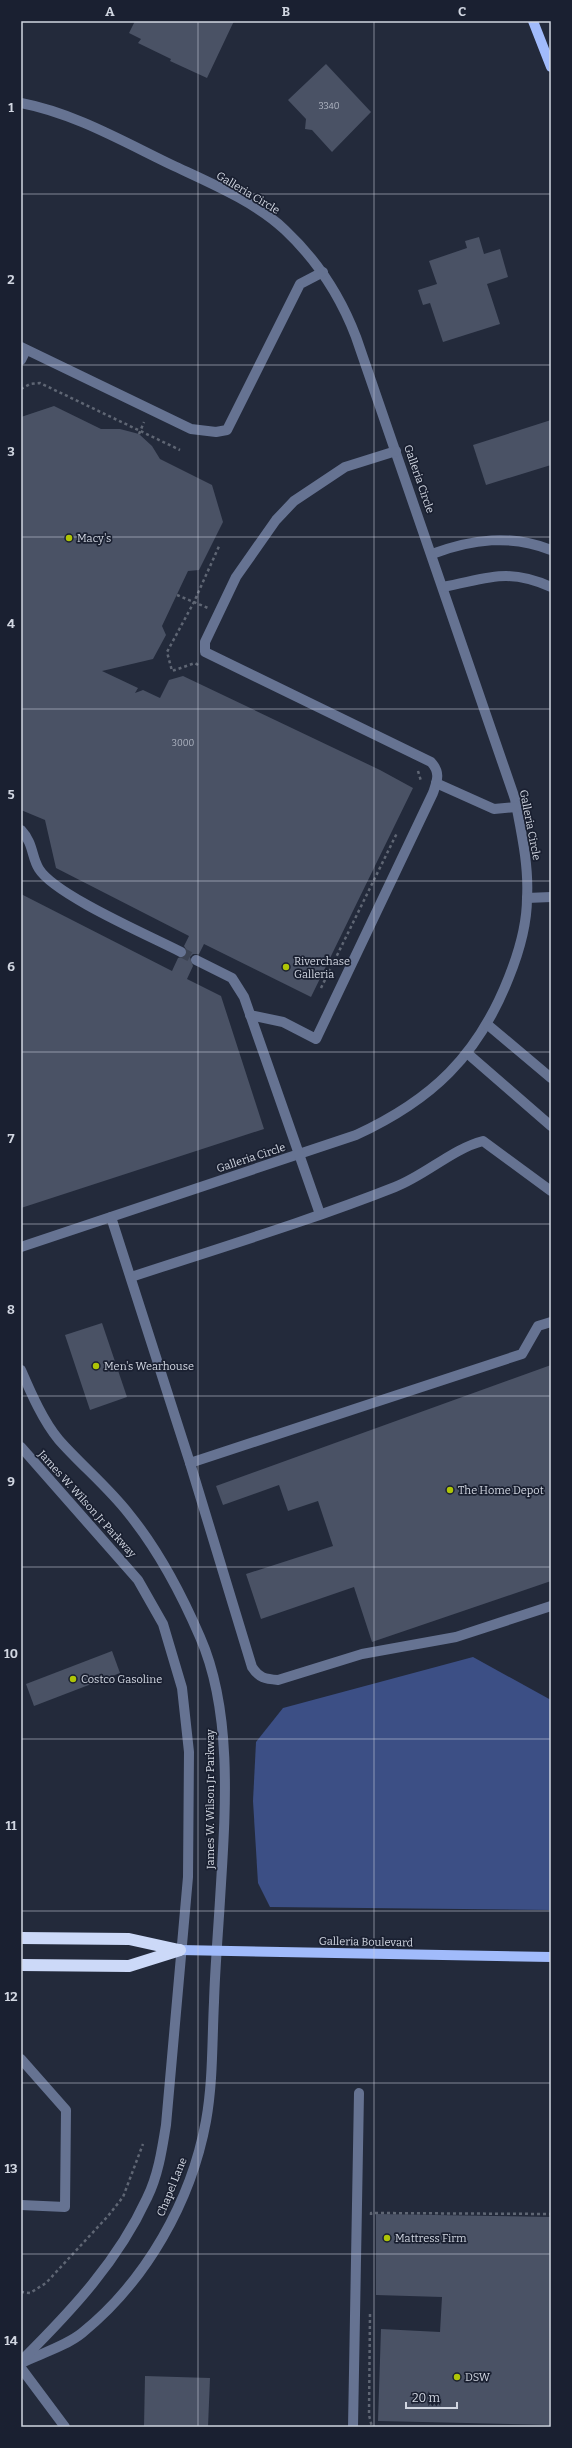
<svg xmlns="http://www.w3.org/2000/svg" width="572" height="2448" font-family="Bitter,serif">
<rect width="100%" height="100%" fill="#232a3b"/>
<!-- green -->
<path fill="#3c4f85" d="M473,1657l78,43v210l-281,-3 -12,-24 -5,-82 3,-59 27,-34z"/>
<!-- building -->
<g fill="#4a5265">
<path d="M135,21h99l-27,57 -37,-17 1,-2 -33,-16 3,-4 -12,-6z"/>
<path d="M326,64l45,48 -39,40 -20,-22 -7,-1 1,-10 -18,-19z"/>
<path d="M479,237l5,17 16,-5 8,28 -21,7 13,40 -57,18 -13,-39 -7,2 -5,-15 19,-6 -8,-23 38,-13 -2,-7z"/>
<path d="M54,406l47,23h19l19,5 13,12 8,13 52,26 11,37 -24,48 -11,1 -26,55 4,9 -13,24 -51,12 36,17 -3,5 8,-3 17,8 9,-18 14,-4 197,94 33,18 -102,209 -107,-53 -5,10h-6l-3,3 3,9 -6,13 34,17 43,133 -243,79v-314l151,77 6,-13 9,-3v-4l-3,-5 5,-10 -133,-68 -11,-48 -24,-10v-393z"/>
<path d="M551,420v45l-65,20 -13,-40z"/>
<path d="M102,1323l25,74 -37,13 -25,-75z"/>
<path d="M551,1365v216l-179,61 -18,-55 -93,32 -15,-45 87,-28 -15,-45 -30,10 -9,-26 -56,20 -7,-19z"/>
<path d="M112,1651l8,22 -86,33 -8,-22z"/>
<path d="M376,2214l175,3 -2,208 -171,-4 3,-92 59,3 2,-35 -66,-2z"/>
<path d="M145,2376l65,2 -2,49h-64z"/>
</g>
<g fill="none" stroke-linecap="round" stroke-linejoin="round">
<!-- minor-tunnel -->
<path stroke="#3d4454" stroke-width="10" stroke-dasharray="10 5" stroke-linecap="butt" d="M181,952l15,8"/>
<!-- path -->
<g stroke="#5f6674" stroke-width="2.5" stroke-dasharray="3 3" stroke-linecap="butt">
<path d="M21,389l9,-5 10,-1 140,67"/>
<path d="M139,434l5,-12"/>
<path d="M177,595l31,13"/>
<path d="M198,665l-3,-2 -23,8 -5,-19 27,-50 26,-58"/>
<path d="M418,771l3,10"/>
<path d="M321,988l76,-155"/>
<path d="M371,2215v-2l180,1"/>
<path d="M21,2292l9,1 16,-10 62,-67 15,-19 20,-53"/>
<path d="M370,2314l-1,101 3,12"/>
</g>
<!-- minor -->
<g stroke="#667392" stroke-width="10">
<path d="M21,103c53,10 103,39 151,62 36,17 84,37 113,65 33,31 55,65 71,107l159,462c6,32 14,66 12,99 0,27 -8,54 -18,79 -31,79 -77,123 -153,158l-335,112"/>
<path d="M21,347l170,82 25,3 11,-2 73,-146 23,-12"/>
<path d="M21,360l5,-10"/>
<path d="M432,554c40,-15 79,-20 119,-4"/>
<path d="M443,587c44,-8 63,-20 108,0"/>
<path d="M436,783l58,26 22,-2"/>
<path d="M21,830c13,14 10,26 18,39 16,26 111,67 142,83"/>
<path d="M527,898l24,-1"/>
<path d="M196,960l36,18 12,19 76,217"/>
<path d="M250,1015l33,7 33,17 117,-246c4,-12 8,-20 -2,-31l-226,-110v-10l31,-65 40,-57 18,-19 51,-34 51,-16"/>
<path d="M488,1025l63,53"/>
<path d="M467,1053l84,73"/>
<path d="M111,1217l79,246 332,-109 16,-28 13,-4"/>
<path d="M131,1277c88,-29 178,-56 264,-90 31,-12 57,-38 88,-46l68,50"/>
<path d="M21,1370c10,23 22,51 38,70 22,25 49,47 70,74 30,37 52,79 71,123 34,77 25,180 20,263 -2,34 -5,68 -6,102 -2,40 -1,80 -8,119 -15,81 -60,160 -124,212 -16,13 -42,21 -61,30"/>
<path d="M21,1447l117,133 25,44 19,64 7,64 -1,125 -22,248c-4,25 -8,51 -19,73 -29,63 -75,112 -123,160"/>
<path d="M190,1463l62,204c7,11 13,12 26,13l84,-26 94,-17 95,-31"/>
<path d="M21,2059l45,51 -1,97 -44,-2"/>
<path d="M21,2368l44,59"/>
<path d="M353,2427l6,-334"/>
</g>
<!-- major -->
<g stroke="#a1bbfb" stroke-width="10">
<path d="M533,21l18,46"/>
<path d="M180,1950l371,7"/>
</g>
<!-- highway -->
<g stroke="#ccd9f8" stroke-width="12">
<path d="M21,1938l108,1 50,11"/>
<path d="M21,1965l108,1 51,-16"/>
</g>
</g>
<!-- grid -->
<path fill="none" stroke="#d1d6e1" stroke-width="1" stroke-opacity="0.55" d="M198,21v2406M374,21v2406M21,194h530M21,365h530M21,537h530M21,709h530M21,881h530M21,1052h530M21,1224h530M21,1396h530M21,1567h530M21,1739h530M21,1911h530M21,2083h530M21,2254h530"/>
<!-- markers -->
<g fill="#afc506" stroke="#1a2031" stroke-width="1.5">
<circle cx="69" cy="538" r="4"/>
<circle cx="286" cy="967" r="4"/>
<circle cx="96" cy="1366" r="4"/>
<circle cx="450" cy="1490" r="4"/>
<circle cx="73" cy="1679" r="4"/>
<circle cx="387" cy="2238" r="4"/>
<circle cx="457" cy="2377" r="4"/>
</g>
<g text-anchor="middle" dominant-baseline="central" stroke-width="3.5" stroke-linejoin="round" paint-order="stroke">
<!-- number labels -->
<g font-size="9" fill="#afb5c2">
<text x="329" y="106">3340</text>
<text x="183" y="743">3000</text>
</g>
<!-- street labels -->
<g font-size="11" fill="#d1d6e1" stroke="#1a2031">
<text transform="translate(248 193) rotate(31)">Galleria Circle</text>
<text transform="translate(419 479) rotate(71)">Galleria Circle</text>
<text transform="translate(530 825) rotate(79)">Galleria Circle</text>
<text transform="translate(251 1158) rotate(-18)">Galleria Circle</text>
<text transform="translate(87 1504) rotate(48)">James W. Wilson Jr Parkway</text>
<text transform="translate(210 1799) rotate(-90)">James W. Wilson Jr Parkway</text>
<text transform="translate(366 1942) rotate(1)">Galleria Boulevard</text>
<text transform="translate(172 2187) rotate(-68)">Chapel Lane</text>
</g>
<!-- poi labels -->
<g font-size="11" fill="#d1d6e1" stroke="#1a2031" text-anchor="start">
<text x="77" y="538">Macy's</text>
<text x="294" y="961">Riverchase<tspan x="294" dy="13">Galleria</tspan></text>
<text x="104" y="1366">Men's Wearhouse</text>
<text x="458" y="1490">The Home Depot</text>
<text x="81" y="1679">Costco Gasoline</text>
<text x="395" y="2238">Mattress Firm</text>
<text x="465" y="2377">DSW</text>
</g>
</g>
<!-- border -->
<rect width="572" height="2448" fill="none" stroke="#1a2031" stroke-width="44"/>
<!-- scale -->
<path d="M406 2402v6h51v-6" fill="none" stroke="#d1d6e1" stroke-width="2"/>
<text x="412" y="2402" font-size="12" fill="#d1d6e1" stroke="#1a2031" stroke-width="3" paint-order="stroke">20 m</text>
<rect x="22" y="22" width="528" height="2404" fill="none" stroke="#d1d6e1" stroke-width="1.5"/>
<g font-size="13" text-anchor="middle" font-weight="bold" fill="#d1d6e1">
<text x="110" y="16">A</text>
<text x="286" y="16">B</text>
<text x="462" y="16">C</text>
<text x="11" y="112">1</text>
<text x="11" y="284">2</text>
<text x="11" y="456">3</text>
<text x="11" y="628">4</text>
<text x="11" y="799">5</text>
<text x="11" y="971">6</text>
<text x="11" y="1143">7</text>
<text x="11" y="1314">8</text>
<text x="11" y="1486">9</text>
<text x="11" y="1658">10</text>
<text x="11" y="1830">11</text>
<text x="11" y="2001">12</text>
<text x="11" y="2173">13</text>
<text x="11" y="2345">14</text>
</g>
</svg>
